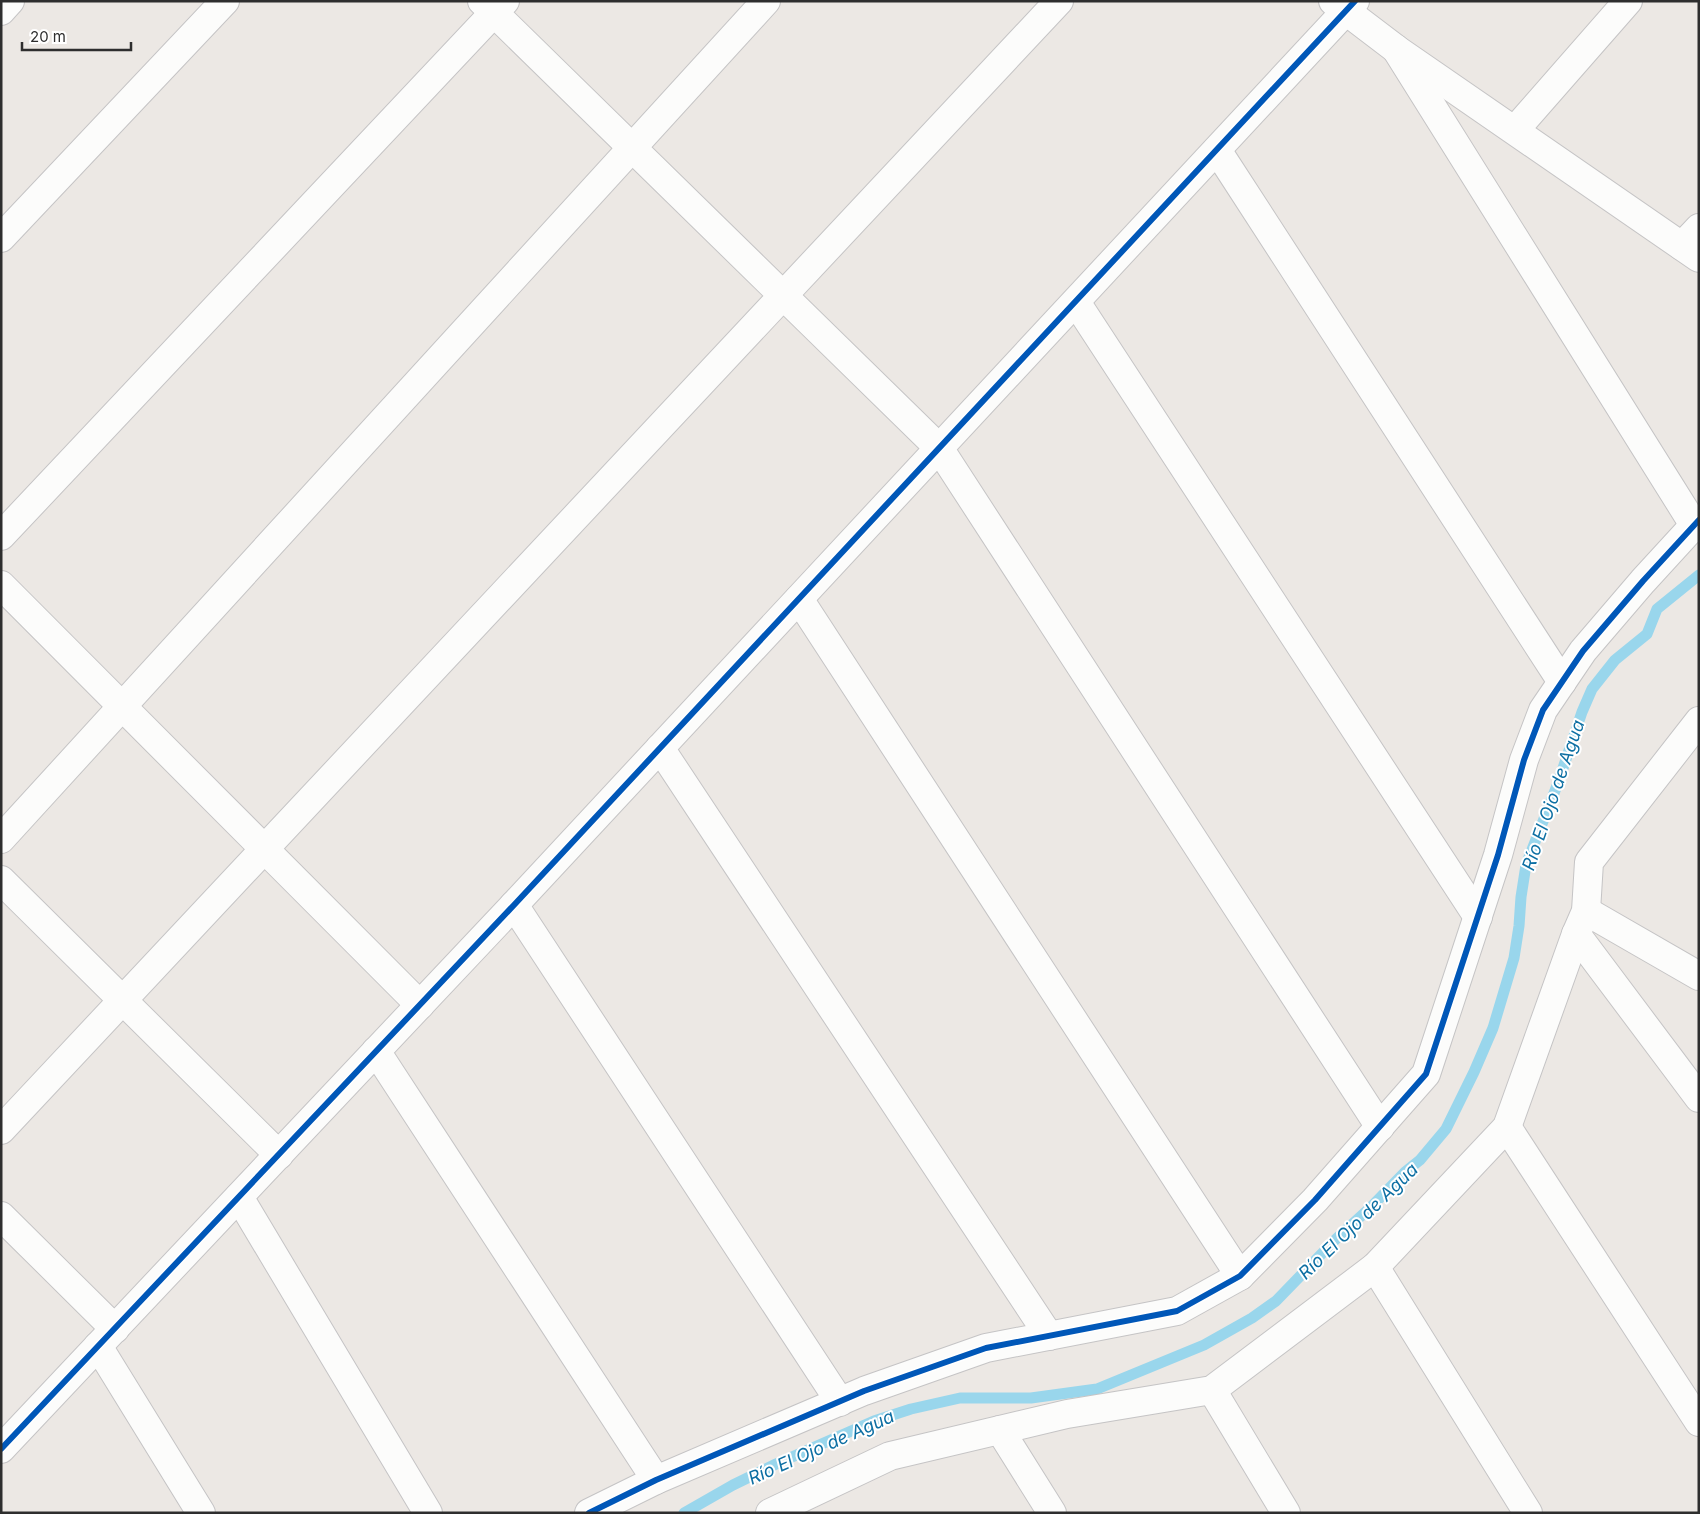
<svg xmlns="http://www.w3.org/2000/svg" width="1700" height="1514" font-family="Inter,sans-serif">
<rect width="100%" height="100%" fill="#ece8e4"/>
<g fill="none" stroke-linecap="round" stroke-linejoin="round">
<!-- stream -->
<path stroke="#99d6ec" stroke-width="11" d="M684,1513l49,-28 43,-21 98,-43 37,-12 49,-11h71l66,-9 107,-44 48,-27 24,-17 60,-62 35,-32 34,-35 15,-12 26,-31 28,-57 19,-44 21,-70 5,-32 2,-29 5,-32 32,-82 24,-71 10,-23 23,-29 32,-26 10,-25 42,-34"/>
<defs>
<g id="street">
<path d="M482,1l457,447 441,679"/>
<path d="M1333,1l63,48 303,209"/>
<path d="M1,11l9,-10"/>
<path d="M1396,49l298,476"/>
<path d="M1515,130l113,-129"/>
<path d="M1217,150l345,532"/>
<path d="M1,238l224,-237"/>
<path d="M1682,246l17,-18"/>
<path d="M1076,302l402,615"/>
<path d="M1,536l504,-535"/>
<path d="M1,585l419,420"/>
<path d="M799,599l441,677"/>
<path d="M660,748l389,588"/>
<path d="M1,839l765,-838"/>
<path d="M1,880l278,275"/>
<path d="M514,905l326,497"/>
<path d="M1586,911l113,65"/>
<path d="M1576,934l123,164"/>
<path d="M376,1051l280,429"/>
<path d="M1507,1127l192,295"/>
<path d="M1,1130l1058,-1129"/>
<path d="M239,1197l189,316"/>
<path d="M1,1216l114,113"/>
<path d="M1375,1267l153,246"/>
<path d="M98,1346l103,167"/>
<path d="M1212,1390l74,123"/>
<path d="M1000,1430l52,83"/>
<path d="M1,1449l513,-544 841,-904"/>
<path d="M589,1513l67,-33 208,-89 122,-43 191,-37 63,-35 75,-76 111,-126 72,-219 26,-95 19,-50 40,-59 60,-70 56,-61"/>
<path d="M770,1513l120,-57 177,-42 145,-24 163,-123 132,-140 69,-193 10,-23 3,-49 110,-141"/>
</g>
</defs>
<!-- street casing -->
<use href="#street" stroke="#c5c4c5" stroke-width="30"/>
<!-- street -->
<use href="#street" stroke="#fcfcfb" stroke-width="28"/>
<defs>
<g id="cycleway">
<path d="M1,1449l513,-544 841,-904"/>
<path d="M589,1513l67,-33 208,-89 122,-43 191,-37 63,-35 75,-76 111,-126 72,-219 26,-95 19,-50 40,-59 60,-70 56,-61"/>
</g>
</defs>
<!-- cycleway casing -->
<use href="#cycleway" stroke="#fff" stroke-width="9"/>
<!-- cycleway -->
<use href="#cycleway" stroke="#0057b8" stroke-width="6"/>
</g>
<g text-anchor="middle" dominant-baseline="central" stroke-width="4" stroke-linejoin="round" paint-order="stroke">
<!-- water labels -->
<g font-size="18" font-style="italic" fill="#0d6fa3" stroke="#fff">
<text transform="translate(1553 795) rotate(-71)">Río El Ojo de Agua</text>
<text transform="translate(1358 1221) rotate(-44)">Río El Ojo de Agua</text>
<text transform="translate(821 1447) rotate(-24)">Río El Ojo de Agua</text>
</g>
</g>
<!-- border -->
<rect width="1700" height="1514" fill="none" stroke="#2e2e2e" stroke-width="5"/>
<!-- scale -->
<path d="M22 42v8h109v-8" fill="none" stroke="#2e2e2e" stroke-width="2.5"/>
<text x="30" y="42" font-size="15" fill="#2e2e2e" stroke="#ffffff" stroke-width="4" paint-order="stroke">20 m</text>
</svg>
